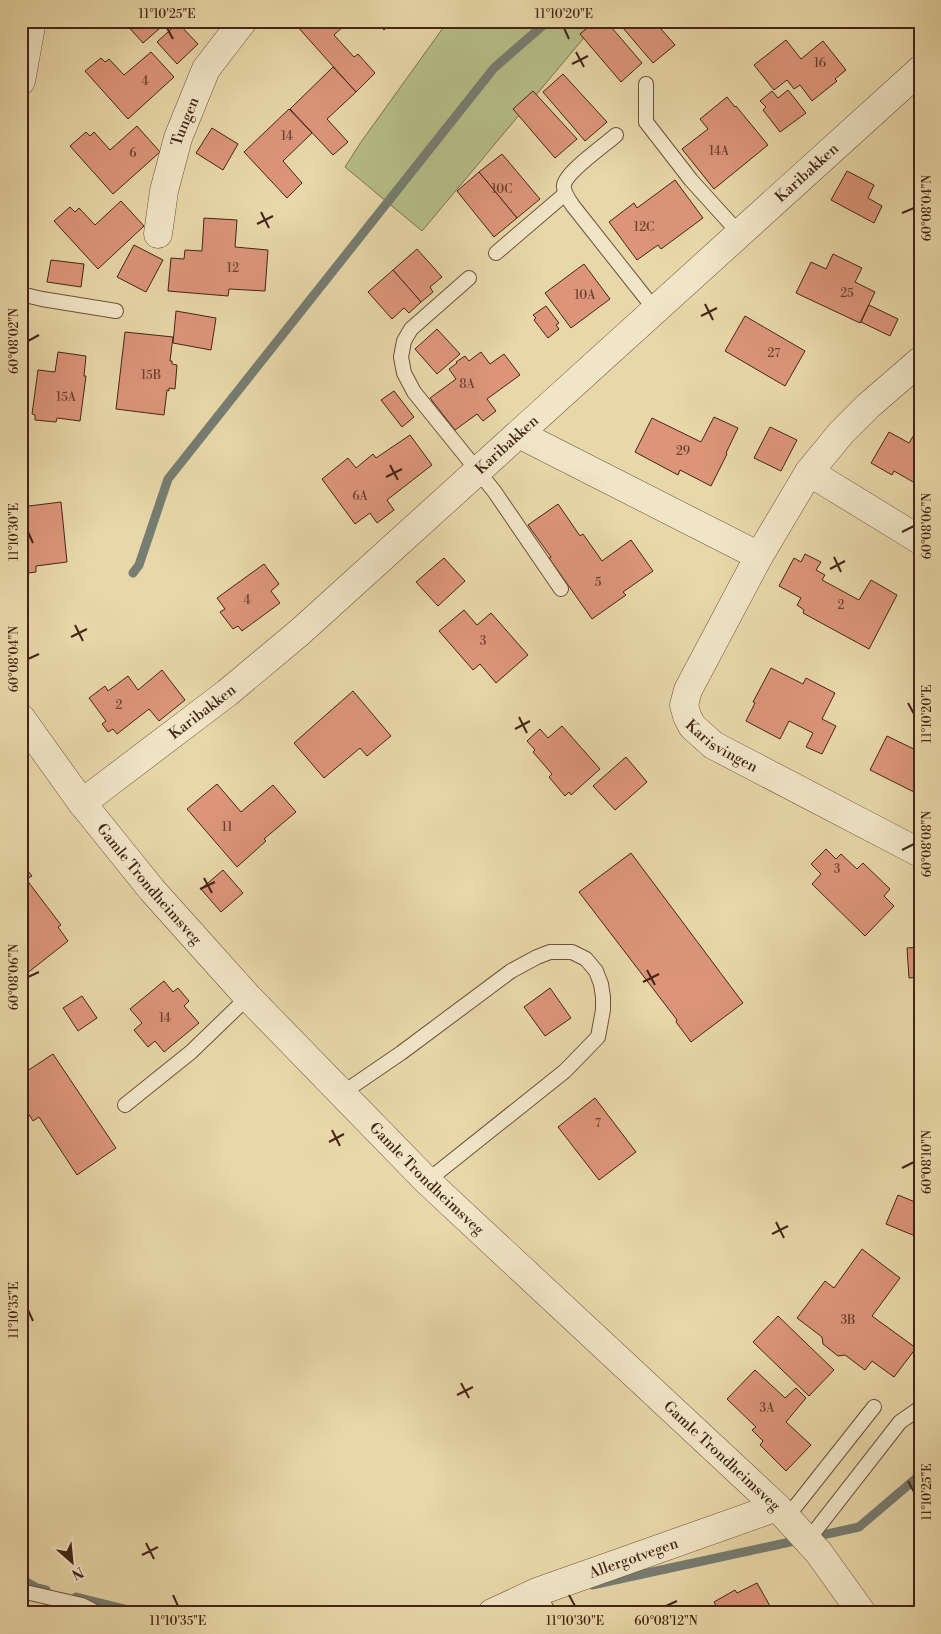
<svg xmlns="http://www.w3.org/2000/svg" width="941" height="1634" font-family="'Libre Bodoni',serif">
<rect width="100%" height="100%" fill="#e8d7a8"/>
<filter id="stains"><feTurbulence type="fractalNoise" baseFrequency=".004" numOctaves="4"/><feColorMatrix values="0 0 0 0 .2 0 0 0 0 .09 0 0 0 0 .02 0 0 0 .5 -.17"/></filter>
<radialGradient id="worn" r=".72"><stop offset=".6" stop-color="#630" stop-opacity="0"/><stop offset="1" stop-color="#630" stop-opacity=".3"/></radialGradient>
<!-- green -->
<path fill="#b6be87" stroke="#7d7250" d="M448,21h150l-176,210 -77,-64 16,-25z"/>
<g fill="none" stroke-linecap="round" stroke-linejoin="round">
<!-- stream -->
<g stroke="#767d72" stroke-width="9">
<path d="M133,573l6,-8 29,-86 326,-411 54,-47"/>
<path d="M21,1579l16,9 9,2"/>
<path d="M592,1585l267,-58 61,-52"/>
<path d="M76,1597l65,16"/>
<path d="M467,1613l22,-5"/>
</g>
</g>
<!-- building -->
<g fill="#dc9579" stroke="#442518">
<path d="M123,21h45l-25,22z"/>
<path d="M298,21h51l-15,14 20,22 4,-3 17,19 -19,19 -60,-67z"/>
<path d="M376,21h17l-9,9z"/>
<path d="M596,21h10l36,42 -21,19 -41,-48z"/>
<path d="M617,21h37l21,24 -22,18z"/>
<path d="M178,23l20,21 -21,20 -20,-22z"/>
<path d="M786,40l15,19 22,-18 23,29 -11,9 2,2 -25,20 -12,-16 -6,4 -7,-9 -13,10 -20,-25z"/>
<path d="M151,52l23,25 -46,42 -43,-48 16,-13 4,4 4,-3 15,16z"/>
<path d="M333,67l23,25 -29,27 21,23 -15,13 -43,-46z"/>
<path d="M563,74l44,48 -22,19 -42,-49z"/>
<path d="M788,90l18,23 -26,19 -17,-22 3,-3 -6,-6 12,-10 6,7z"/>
<path d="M533,91l44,48 -22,19 -42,-49z"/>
<path d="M727,97l8,10 1,-1 32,39 -54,44 -32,-40 26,-20 -8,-10z"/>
<path d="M289,109l23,24 -29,28 19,22 -15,15 -43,-46z"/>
<path d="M137,126l23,26 -47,42 -43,-48 16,-14 4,4 4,-4 16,18z"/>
<path d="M212,128l26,16 -15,26 -27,-17z"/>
<path d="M502,154l38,45 -23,19 -38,-46z"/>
<path d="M847,171l27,14 -6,13 14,8 -8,17 -43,-23z"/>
<path d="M479,172l38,46 -23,19 -37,-46z"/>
<path d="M675,180l28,38 -42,31 -3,-4 -21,15 -28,-38 25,-19 3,5z"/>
<path d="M121,201l23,25 -46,43 -44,-48 16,-14 5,5 4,-4 16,17z"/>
<path d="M204,218l33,2 -2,27 33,3 -3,41 -36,-2 -1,7 -60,-5 3,-33 13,1 1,-9 17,1z"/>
<path d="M134,245l29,15 -17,32 -29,-15z"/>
<path d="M417,249l25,28 -12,10 3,5 -12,10 -28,-32z"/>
<path d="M833,254l29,14 -7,14 20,10 -15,31 -64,-30 15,-31 15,7z"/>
<path d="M51,260l33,4 -3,23 -34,-5z"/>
<path d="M584,264l26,35 -39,29 -26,-35z"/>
<path d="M393,270l28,32 -12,11 -5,-5 -12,11 -24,-27z"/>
<path d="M869,305l29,14 -8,17 -29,-14z"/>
<path d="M546,306l13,17 -3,2 3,4 -11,9 -14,-18 2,-2 -3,-3z"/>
<path d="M176,311l40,7 -5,32 -38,-7z"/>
<path d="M745,316l60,35 -20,35 -60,-35z"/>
<path d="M437,329l23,25 -23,20 -22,-25z"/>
<path d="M125,332l48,5 -3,24h2v3l5,1 -2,24 -6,-1v3l-2,-1 -3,25 -48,-6z"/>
<path d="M58,352l28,4 -2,20h2l-6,45 -23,-3 -1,4 -21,-2v-5l-3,-1 6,-44 17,2z"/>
<path d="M481,352l9,12 14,-10 16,21 -33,24 9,12 -13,10 -6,-7 -22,16 -25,-32 26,-19 -7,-10 8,-6 -1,-1 9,-6 4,5z"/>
<path d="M394,391l20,26 -12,10 -21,-27z"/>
<path d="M714,417l24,11 -12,25 1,1 -16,32 -31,-16 -2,5 -43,-23 17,-34 49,24z"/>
<path d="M770,427l27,13 -16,31 -27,-13z"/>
<path d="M889,432l20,11 6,-10 5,3v50l-26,-15 -2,4 -21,-12z"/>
<path d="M410,435l22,30 -45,35 7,10 -17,13 -7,-10 -15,11 -33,-45 26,-21 8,10 17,-14 3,4z"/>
<path d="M61,502l6,60 -31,4v6l-15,2v-67z"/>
<path d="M558,504l22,32 3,-2 19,27 29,-21 22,31 -30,21 3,3 -34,24 -43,-61 2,-1 -23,-32z"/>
<path d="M805,554l16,8 -5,8 9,5 -3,5 37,20 12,-20 26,15 -28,54 -66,-36 1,-3 -7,-5 4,-7 -22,-12 15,-28 7,4z"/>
<path d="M444,558l21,23 -27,25 -22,-24z"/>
<path d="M264,564l15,20 -8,7 9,12 -38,28 -4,-5 -5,3 -13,-17 5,-3 -8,-11z"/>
<path d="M464,610l13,15 14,-12 37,42 -32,28 -16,-19 -7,6 -34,-39z"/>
<path d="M771,668l32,16 3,-6 29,15 -13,26 14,7 -14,28 -16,-7 7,-14 -24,-12 -9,18 -34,-18 9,-18 -2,-1z"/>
<path d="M162,670l23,30 -26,21 -10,-12 -32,25 -4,-5 -5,3 -6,-8 4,-3 -17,-23 16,-12 3,5 20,-15 10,14z"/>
<path d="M353,691l38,45 -24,20 -7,-8 -36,30 -30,-35z"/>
<path d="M562,726l38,43 -29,26 -2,-3 -4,4 -16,-19 3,-3 -19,-22 2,-2 -8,-9 13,-12 8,9z"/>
<path d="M887,736l33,16v43l-50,-25z"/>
<path d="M626,757l21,25 -32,28 -22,-24z"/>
<path d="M217,784l24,28 32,-27 23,27 -32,27 2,2 -29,26 -50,-58z"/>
<path d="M826,849l10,10 5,-5 16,15 6,-6 27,26 -6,7 10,10 -29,30 -53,-52 9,-10 -10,-10z"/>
<path d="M631,853l112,150 -52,39 -15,-20 1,-2 -98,-128z"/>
<path d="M21,862l11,14 -6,3 35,46 -3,2 10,14 -47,37z"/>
<path d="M223,870l20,23 -22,19 -20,-23z"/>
<path d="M920,947v30l-11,1 -2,-30z"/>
<path d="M164,981l9,11 5,-4 11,13 -5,5 15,17 -35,29 -9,-11 -7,6 -14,-17 8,-7 -12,-14z"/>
<path d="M550,988l21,30 -26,18 -21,-29z"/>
<path d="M82,996l15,22 -19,13 -15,-23z"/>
<path d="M53,1054l63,94 -39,27 -38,-58 -6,4 -12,-19v-27z"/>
<path d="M595,1098l41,54 -37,28 -41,-53z"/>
<path d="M898,1195l22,9v34l-34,-14z"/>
<path d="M862,1249l38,29 -28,38 44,32 -22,29 -22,-16 -7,9 -20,-15 -7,1 -15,-12 -1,-7 -25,-19 28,-37 9,7z"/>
<path d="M778,1316l56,54 -25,26 -56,-54z"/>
<path d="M755,1370l30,28 11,-10 10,10 -20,24 25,23 -25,26 -26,-26 3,-4 -11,-11 4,-3 -29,-28z"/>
<path d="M757,1583l17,30h-70l12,-7 -2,-4 21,-12 2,3z"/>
</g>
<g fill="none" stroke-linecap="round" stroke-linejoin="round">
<defs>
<g id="service">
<path d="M646,84v38l45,58 48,53"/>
<path d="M616,135c-11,10 -50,37 -52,50 -1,7 5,15 9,21l83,105"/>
<path d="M496,253l69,-59"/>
<path d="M469,278l-58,51 -7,12 -3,16 3,16 10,19 80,99 67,98"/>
<path d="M21,294l21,5 74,12"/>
<path d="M341,1094l60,-41 110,-82 26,-14 13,-5h22l14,7 10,12 5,13 2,13v13l-5,27 -33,34 -138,110"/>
<path d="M125,1105l66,-53 57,-55"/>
<path d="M787,1517l87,-110"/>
<path d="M808,1540l92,-118 20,-14"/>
<path d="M21,1591l61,14 15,8"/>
<path d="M537,1592l12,21"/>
</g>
<g id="minor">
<path d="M21,81l11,-60"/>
<path id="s1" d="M158,234l6,-43 14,-53 28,-69 37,-48"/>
<path id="s2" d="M920,361l-52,45 -27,27 -32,39 -50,84 -71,134 -4,15 3,11 5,10 21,19 207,108"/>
<path d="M519,434l240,122"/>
<path d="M809,472l111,68"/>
<path id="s3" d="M21,718l61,85 70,87 96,107 179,184 350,326 42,46 43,60"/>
<path id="s4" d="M82,803l145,-110 73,-61 620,-562"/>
<path id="s5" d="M492,1613l45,-21 240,-85"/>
</g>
</defs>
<!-- service casing -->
<use href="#service" stroke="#6d523c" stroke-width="16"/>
<!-- minor casing -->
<use href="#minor" stroke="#6d523c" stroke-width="29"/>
<!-- service -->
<use href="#service" stroke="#f0e5c6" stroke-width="14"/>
<!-- minor -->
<use href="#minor" stroke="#f0e5c6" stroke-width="28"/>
</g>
<!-- ticks -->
<path fill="none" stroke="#442518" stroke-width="2" d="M167,28l6,11M564,28l5,11M576,52l8,15M572,64l16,-8M261,212l8,16M902,213l12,-5M257,224l16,-8M705,304l8,16M701,316l16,-8M28,341l11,-6M390,465l8,15M386,477l16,-8M28,532l5,11M902,532l12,-6M834,557l7,15M830,569l15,-8M75,625l8,16M71,637l16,-8M28,659l11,-5M908,703l6,11M519,717l8,16M515,729l15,-8M902,850l12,-6M204,878l8,15M200,889l15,-7M647,970l8,15M28,977l11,-5M643,982l16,-8M332,1130l8,16M329,1142l15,-8M902,1168l12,-6M776,1222l8,16M772,1234l16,-8M28,1310l5,11M461,1383l8,15M457,1395l16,-8M908,1481l6,11M146,1543l8,16M142,1555l16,-8M173,1595l5,11M569,1595l6,11M666,1606l11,-5"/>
<g text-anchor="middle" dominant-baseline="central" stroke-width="4.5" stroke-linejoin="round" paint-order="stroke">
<!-- number labels -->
<g font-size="12" fill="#6a4130">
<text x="820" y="63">16</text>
<text x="145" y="81">4</text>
<text x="287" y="136">14</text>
<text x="719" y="151">14A</text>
<text x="133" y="153">6</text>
<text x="502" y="189">10C</text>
<text x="644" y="227">12C</text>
<text x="233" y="268">12</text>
<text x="847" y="293">25</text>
<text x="585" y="295">10A</text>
<text x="774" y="353">27</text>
<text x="151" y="375">15B</text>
<text x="467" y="384">8A</text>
<text x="66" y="397">15A</text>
<text x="683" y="451">29</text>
<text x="360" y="496">6A</text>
<text x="598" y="582">5</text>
<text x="247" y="600">4</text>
<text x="841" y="605">2</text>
<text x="483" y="641">3</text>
<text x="119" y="705">2</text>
<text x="227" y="827">11</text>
<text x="837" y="869">3</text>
<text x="165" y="1018">14</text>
<text x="598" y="1123">7</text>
<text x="848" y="1320">3B</text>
<text x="767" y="1408">3A</text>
</g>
<!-- street labels -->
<g font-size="15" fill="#442518" stroke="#f0e5c6">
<text stroke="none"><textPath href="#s1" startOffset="116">Tungen</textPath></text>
<text stroke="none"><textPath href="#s4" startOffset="961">Karibakken</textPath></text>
<text stroke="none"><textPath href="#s4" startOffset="556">Karibakken</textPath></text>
<text stroke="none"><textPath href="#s4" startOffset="151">Karibakken</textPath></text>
<text stroke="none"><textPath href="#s2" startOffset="481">Karisvingen</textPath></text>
<text stroke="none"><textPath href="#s3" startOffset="210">Gamle Trondheimsveg</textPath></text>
<text stroke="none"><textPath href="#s3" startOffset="615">Gamle Trondheimsveg</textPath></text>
<text stroke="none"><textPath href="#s3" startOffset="1020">Gamle Trondheimsveg</textPath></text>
<text stroke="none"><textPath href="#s5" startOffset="152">Allergotvegen</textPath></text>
</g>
</g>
<!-- margin -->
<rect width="941" height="1634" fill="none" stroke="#e8d7a8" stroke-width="55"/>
<!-- north arrow -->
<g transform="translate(72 1562) rotate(153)" stroke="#f0e5c6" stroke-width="4" paint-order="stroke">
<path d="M0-4L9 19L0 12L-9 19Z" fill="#442518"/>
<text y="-8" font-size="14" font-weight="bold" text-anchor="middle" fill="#442518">N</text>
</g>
<rect x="28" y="28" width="886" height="1578" fill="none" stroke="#442518" stroke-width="2"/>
<g font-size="12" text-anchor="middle" fill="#442518">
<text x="167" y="18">11°10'25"E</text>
<text x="564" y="18">11°10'20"E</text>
<text transform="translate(927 208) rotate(-90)" y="4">60°08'04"N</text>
<text transform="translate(14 341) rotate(-90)" y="4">60°08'02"N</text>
<text transform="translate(927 526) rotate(-90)" y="4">60°08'06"N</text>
<text transform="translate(14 532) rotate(-90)" y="4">11°10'30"E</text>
<text transform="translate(14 659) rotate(-90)" y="4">60°08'04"N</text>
<text transform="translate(927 714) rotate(-90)" y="4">11°10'20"E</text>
<text transform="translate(927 844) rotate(-90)" y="4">60°08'08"N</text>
<text transform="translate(14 977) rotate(-90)" y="4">60°08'06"N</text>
<text transform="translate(927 1162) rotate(-90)" y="4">60°08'10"N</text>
<text transform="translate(14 1310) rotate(-90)" y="4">11°10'35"E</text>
<text transform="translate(927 1492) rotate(-90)" y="4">11°10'25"E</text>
<text x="178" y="1625">11°10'35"E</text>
<text x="575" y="1625">11°10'30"E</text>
<text x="666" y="1625">60°08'12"N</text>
</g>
<rect width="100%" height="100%" filter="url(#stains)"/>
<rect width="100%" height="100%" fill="url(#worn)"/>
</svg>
